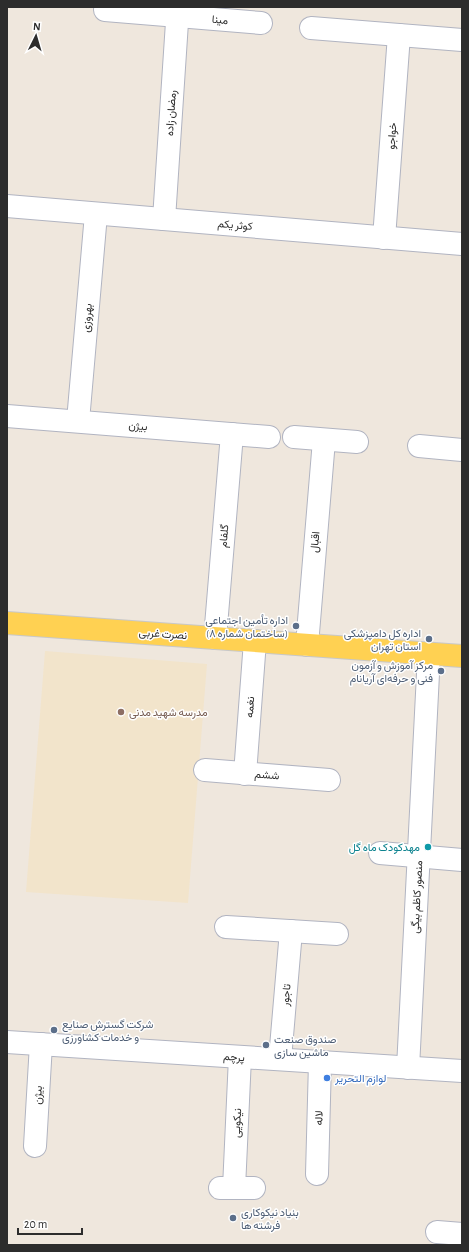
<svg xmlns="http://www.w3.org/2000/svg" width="469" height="1252" font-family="'Alegreya Sans',Vazirmatn,sans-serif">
<rect width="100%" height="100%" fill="#efe7dd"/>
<!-- education -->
<path fill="#f2e4cb" d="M45,651l162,13 -19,239 -162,-11z"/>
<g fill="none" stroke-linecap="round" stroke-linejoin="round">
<defs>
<g id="minor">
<path d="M105,10l156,13"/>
<path d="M311,28l151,12"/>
<path d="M7,206l455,38"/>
<path d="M164,219l14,-212"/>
<path d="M384,238l15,-203"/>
<path d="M7,416l262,21"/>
<path d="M78,421l18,-207"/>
<path d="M294,437l63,5"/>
<path d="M419,446l43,4"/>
<path d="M215,638l17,-204"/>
<path d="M307,645l17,-205"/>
<path d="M205,770l124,10"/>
<path d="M245,774l10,-133"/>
<path d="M380,853l82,7"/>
<path d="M226,927l111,7"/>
<path d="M7,1042l455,29"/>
<path d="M280,1059l11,-128"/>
<path d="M408,1068l21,-414"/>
<path d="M35,1146l6,-102"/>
<path d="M317,1174l3,-112"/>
<path d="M220,1188h34"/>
<path d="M234,1188l6,-131"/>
<path d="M437,1232l25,2"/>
</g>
<path id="major" d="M7,623l455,33"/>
</defs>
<!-- minor casing -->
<use href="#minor" stroke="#b1b4c1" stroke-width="24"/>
<!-- major casing -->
<use href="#major" stroke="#c8c8c8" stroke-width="24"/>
<!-- minor -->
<use href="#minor" stroke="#fff" stroke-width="22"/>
<!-- major -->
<use href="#major" stroke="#ffd152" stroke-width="22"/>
</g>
<!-- markers -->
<g fill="#5c6f8a" stroke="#fff" stroke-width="1.5">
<circle cx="296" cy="626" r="4"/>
<circle cx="429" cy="639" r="4"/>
<circle cx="441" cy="671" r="4"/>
<circle cx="54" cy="1030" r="4"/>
<circle cx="266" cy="1045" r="4"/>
<circle cx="233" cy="1218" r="4"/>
</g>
<circle fill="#8d6e63" stroke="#fff" stroke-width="1.5" cx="121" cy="712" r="4"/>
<circle fill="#0f9aa8" stroke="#fff" stroke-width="1.5" cx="428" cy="847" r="4"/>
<circle fill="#3f7fe0" stroke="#fff" stroke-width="1.5" cx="327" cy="1078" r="4"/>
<g text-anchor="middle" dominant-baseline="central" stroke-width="3" stroke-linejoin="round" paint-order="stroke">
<!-- street labels -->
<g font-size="11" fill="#2c2c2c" stroke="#fff">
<text transform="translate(220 20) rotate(5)">مینا</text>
<text transform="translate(171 113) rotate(-86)">رمضان زاده</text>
<text transform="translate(392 136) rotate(-86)">خواجو</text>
<text transform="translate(235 225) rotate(5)">کوثر یکم</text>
<text transform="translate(87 318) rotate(-85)">بهروزی</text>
<text transform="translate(138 426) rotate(5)">بیژن</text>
<text transform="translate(224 536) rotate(-85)">گلفام</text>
<text transform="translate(315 542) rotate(-85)">اقبال</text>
<text transform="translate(163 634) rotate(4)">نصرت غربی</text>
<text transform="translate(250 707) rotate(-86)">نغمه</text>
<text transform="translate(267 775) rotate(5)">ششم</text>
<text transform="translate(417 897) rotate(-87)">منصور کاظم بیگی</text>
<text transform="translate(286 995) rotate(-85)">تاجور</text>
<text transform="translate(234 1057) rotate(4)">پرچم</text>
<text transform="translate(38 1095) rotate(-87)">بیژن</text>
<text transform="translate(319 1118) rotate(-89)">لاله</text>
<text transform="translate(237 1123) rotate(-87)">نیکویی</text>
</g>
<!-- service labels -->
<g font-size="11" fill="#4e5e75" stroke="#fff" text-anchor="end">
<text x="288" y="620">اداره تأمین اجتماعی<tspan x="288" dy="13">(ساختمان شماره ۸)</tspan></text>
<text x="421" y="633">اداره کل دامپزشکی<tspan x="421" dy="13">استان تهران</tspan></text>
<text x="433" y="665">مرکز آموزش و آزمون<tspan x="433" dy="13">فنی و حرفه‌ای آریانام</tspan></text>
<text x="62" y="1024" text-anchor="start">شرکت گسترش صنایع<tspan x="62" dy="13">و خدمات کشاورزی</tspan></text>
<text x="274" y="1039" text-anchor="start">صندوق صنعت<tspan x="274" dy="13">ماشین سازی</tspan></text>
<text x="241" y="1212" text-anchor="start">بنیاد نیکوکاری<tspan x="241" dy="13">فرشته ها</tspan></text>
</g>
<!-- education labels -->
<g font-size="11" fill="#785e54" stroke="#fff" text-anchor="start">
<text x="129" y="712">مدرسه شهید مدنی</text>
</g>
<!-- culture labels -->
<g font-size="11" fill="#0d838f" stroke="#fff" text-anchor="end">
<text x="420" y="847">مهدکودک ماه گل</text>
</g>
<!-- shop labels -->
<g font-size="11" fill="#366cbe" stroke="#fff" text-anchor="start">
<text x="335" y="1078">لوازم التحریر</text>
</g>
</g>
<!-- border -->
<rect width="469" height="1252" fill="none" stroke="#2c2c2c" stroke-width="16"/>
<!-- north arrow -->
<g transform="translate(36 36) rotate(5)" stroke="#ffffff" stroke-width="3" paint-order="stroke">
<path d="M0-3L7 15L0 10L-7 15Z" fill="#2c2c2c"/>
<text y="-6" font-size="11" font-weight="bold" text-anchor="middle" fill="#2c2c2c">N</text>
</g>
<!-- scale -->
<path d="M18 1228v6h64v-6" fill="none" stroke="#2c2c2c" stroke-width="2"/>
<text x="24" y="1228" font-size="12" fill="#2c2c2c" stroke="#ffffff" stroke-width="3" paint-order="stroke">20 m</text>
</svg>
